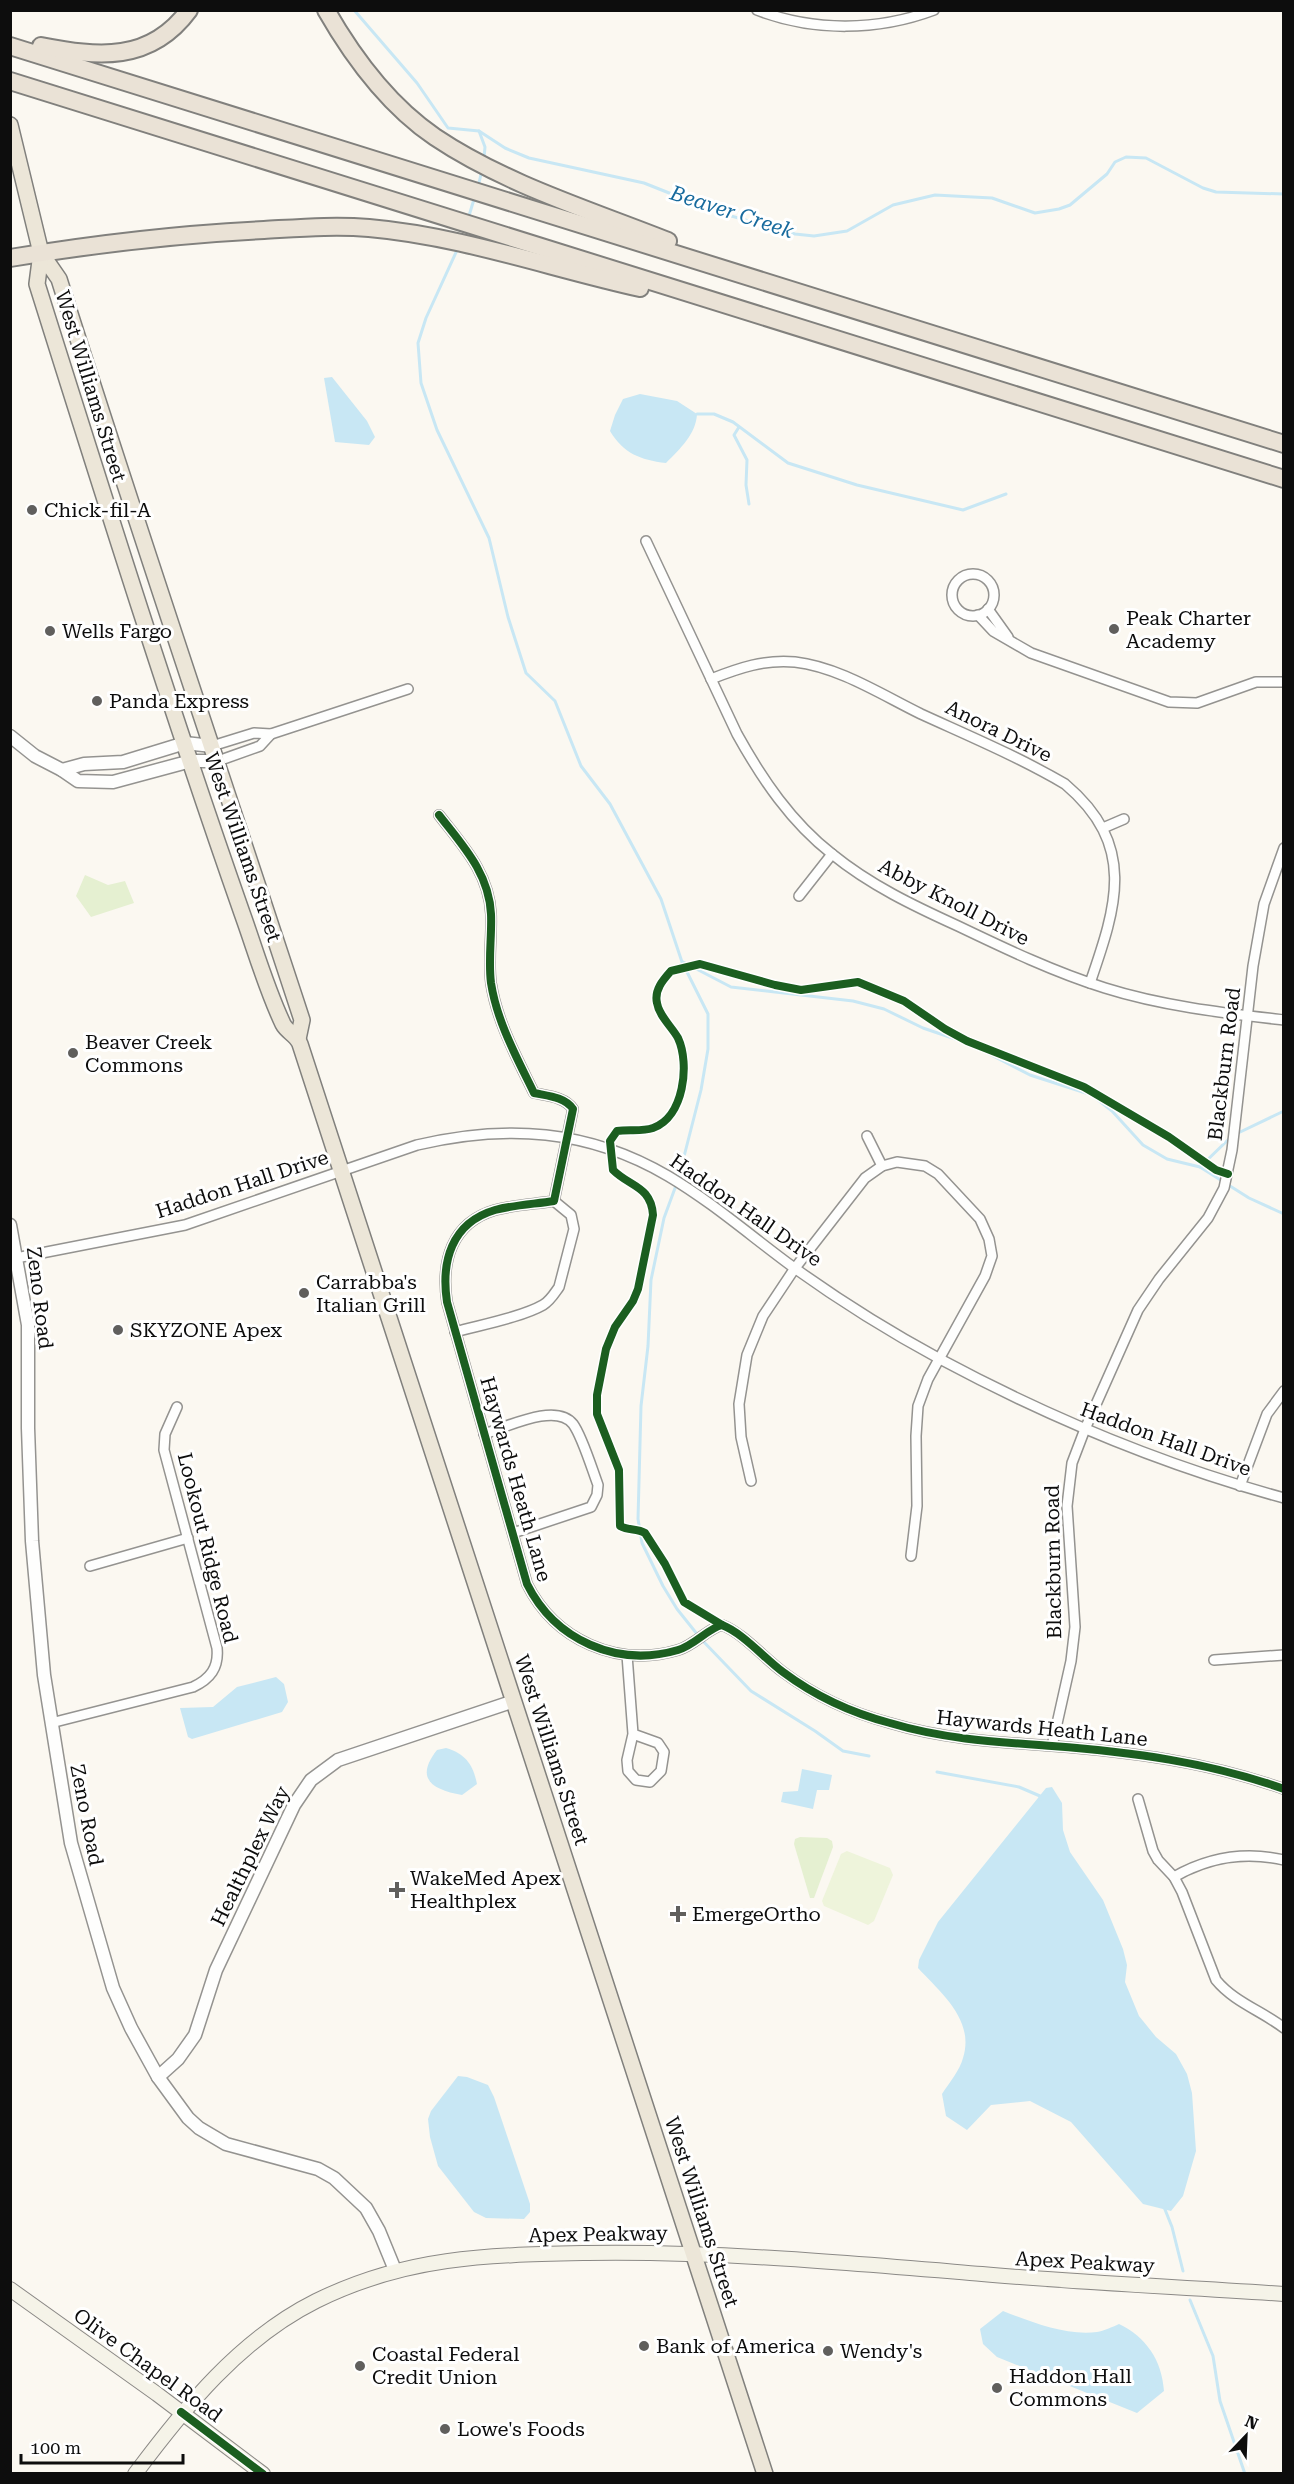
<svg xmlns="http://www.w3.org/2000/svg" width="1294" height="2484" font-family="'Roboto Serif',serif">
<rect width="100%" height="100%" fill="#fbf8f1"/>
<!-- green -->
<g fill="#e5f0d1">
<path d="M85,875l23,10 17,-4 9,22 -43,14 -15,-21z"/>
<path d="M800,1837l27,1 5,3 1,6 -19,51h-4l-16,-54 1,-5z"/>
</g>
<!-- pitch -->
<path fill="#eef4db" d="M847,1851l43,17 3,7 -19,46 -6,4 -44,-19 -2,-5 19,-47z"/>
<!-- water -->
<g fill="#c8e7f4">
<path d="M332,377l35,44 8,16 -6,8 -34,-3 -11,-64z"/>
<path d="M640,394l37,7 20,13c-1,20 -17,35 -31,49 -26,-3 -43,-10 -56,-32l5,-16 8,-16z"/>
<path d="M276,1677l8,7 4,18 -6,10 -90,27 -4,-2 -8,-29 33,-1 24,-20z"/>
<path d="M446,1748c20,6 27,17 31,36l-15,11c-29,-5 -48,-16 -25,-45z"/>
<path d="M802,1769l30,6 -3,15h-12l-4,19 -32,-7 2,-10 15,-1z"/>
<path d="M1052,1787l10,16 1,27 7,22 33,48 20,49 4,16 -2,17 14,34 17,21 20,17 11,20 5,19 4,58 -13,45 -12,15 -28,-7 -72,-82 -41,-21 -39,4 -24,25 -21,-14 -4,-22c7,-11 18,-24 21,-36 12,-38 -22,-65 -45,-90l1,-8 19,-38 108,-134z"/>
<path d="M458,2076l9,1 21,8 6,12 36,107v8l-6,7 -38,-1 -12,-6 -36,-46 -8,-29 -2,-18 3,-8z"/>
<path d="M1003,2311c28,11 63,25 94,21 7,-1 15,-5 22,-8 27,13 43,36 45,67l-27,22 -140,-56 -14,-13 -3,-15z"/>
</g>
<g fill="none" stroke-linecap="round" stroke-linejoin="round">
<!-- stream -->
<g stroke="#c8e7f4" stroke-width="3">
<path d="M354,10l63,73 31,45 31,3 26,17 24,10 115,25 73,29 78,22 19,2 33,-5 46,-26 42,-10 57,3 43,15 24,-4 11,-4 37,-31 8,-12 11,-5 20,1 57,30 13,4 68,2"/>
<path d="M479,131l6,16 -1,11"/>
<path d="M478,187l4,-17"/>
<path d="M468,219l7,-23"/>
<path d="M458,248l-32,70 -8,25 3,40 16,47 52,108 19,79 18,56 29,28 26,65 29,38 51,95 21,63 26,52v35l-7,41 -23,90 -14,38 -13,62 -3,66 -7,60 -3,113 4,24 21,43 14,23 24,30 50,52 64,40 28,20 26,5"/>
<path d="M697,414h17l19,8 55,41 69,22 106,25 43,-16"/>
<path d="M739,427l-5,8 13,25 -1,25 3,19"/>
<path d="M683,962l48,25 122,14 31,8 39,19 47,16 60,31 62,20 20,16 31,34 24,14 33,8 49,31 35,16"/>
<path d="M1236,1134l48,-23"/>
<path d="M1200,1167l31,-30"/>
<path d="M937,1772l82,15 21,9v3"/>
<path d="M1164,2207l8,20 11,44"/>
<path d="M1190,2300l23,56 7,45 25,73"/>
</g>
<defs>
<g id="minor">
<path d="M757,10c57,22 121,21 177,0"/>
<path d="M646,541l91,193c25,45 54,88 95,120 38,31 82,52 126,72 48,23 96,46 147,62 57,18 119,25 179,32"/>
<circle cx="973" cy="595" r="21"/>
<path d="M988,609l20,28"/>
<path d="M978,615l15,16 38,22 138,49 28,1 59,-21h28"/>
<path d="M711,679c28,-11 54,-20 84,-17 44,5 87,33 126,52 48,22 98,43 144,70 72,61 52,121 25,199"/>
<path d="M212,746l42,-13 17,1 137,-45"/>
<path d="M218,761l42,-15 11,-12"/>
<path d="M439,815c24,31 50,58 52,99 1,22 -3,46 0,69 6,39 26,75 43,110 14,3 31,4 39,16l-19,92c-19,3 -40,4 -59,9 -44,13 -54,52 -48,92l80,282c28,56 90,84 151,66 17,-5 29,-21 44,-25 21,8 43,34 61,47 32,24 69,41 107,51 53,16 106,19 162,23 79,6 156,16 232,43"/>
<path d="M1103,828l21,-9"/>
<path d="M799,896l33,-42"/>
<path d="M867,1136l15,30"/>
<path d="M16,1258l169,-33 232,-80c89,-21 171,-16 251,31 44,26 84,61 125,91 46,33 97,65 147,92 110,59 223,106 344,139"/>
<path d="M455,1332c25,-7 67,-15 88,-27 7,-4 11,-11 16,-18l15,-58 -3,-14 -17,-14"/>
<path d="M484,1434c23,-7 72,-32 89,-10 9,12 19,45 25,61l-1,10 -6,12 -78,26"/>
<path d="M751,1481l-10,-44 -2,-33 8,-49 16,-39 32,-48 70,-90 17,-12 15,-4 28,4 13,8 42,45 9,20 3,17 -7,20 -57,103 -10,27 -2,30 1,70 -6,50"/>
<path d="M1240,1486l27,-72 17,-23"/>
<path d="M90,1566l98,-28"/>
<path d="M627,1655l6,79 -6,26 1,11 8,9 14,2 11,-11 3,-19 -6,-9 -25,-9"/>
<path d="M1214,1660l70,-5"/>
<path d="M51,1723l142,-36c17,-8 26,-19 24,-39l-53,-198 1,-16 12,-27"/>
<path d="M1052,1746l19,-85 4,-34 -8,-121 5,-43 13,-34 53,-119 21,-31 49,-61 16,-30 8,-38 21,-184 11,-62 20,-56"/>
<path d="M1138,1799l15,52 5,9 16,17 8,15 34,88c18,22 46,31 68,48"/>
<path d="M1174,1877c35,-20 70,-26 110,-17"/>
</g>
<g id="tertiary">
<path d="M10,736l25,20 27,14 16,11 35,1 78,-21h27"/>
<path d="M62,770l22,-6 39,-2 62,-19 27,3"/>
<path d="M10,1225l18,100v103l4,113 12,134 27,168 42,145 18,40 27,49 30,41 11,10 27,16 92,25 16,9 32,30 13,23 16,39"/>
<path d="M158,2077l20,-18 17,-24 21,-65 78,-165 17,-25 27,-20 176,-59"/>
</g>
<g id="secondary">
<path d="M10,2289l147,105 106,80"/>
<path d="M135,2474c50,-67 105,-135 181,-173 91,-45 172,-46 271,-48 132,-2 263,10 395,21 100,9 201,13 302,20"/>
</g>
<g id="primary">
<path d="M10,125l31,128 18,26c78,248 162,494 243,741l-4,19"/>
<path d="M41,253l-4,31c66,210 132,421 205,629 13,36 24,75 41,111 4,8 14,11 17,20l465,1430"/>
</g>
<g id="trunk">
<path d="M326,10c28,49 62,95 109,127 70,47 155,73 233,104"/>
<path d="M10,46l1274,398"/>
<path d="M41,46c57,11 109,17 148,-36"/>
<path d="M10,81l1274,398"/>
<path d="M10,258c84,-14 170,-24 254,-28 35,-2 70,-5 105,-2 92,8 181,40 271,60"/>
</g>
</defs>
<!-- minor casing -->
<use href="#minor" stroke="#949390" stroke-width="12"/>
<!-- tertiary casing -->
<use href="#tertiary" stroke="#949390" stroke-width="15"/>
<!-- secondary casing -->
<use href="#secondary" stroke="#8b8986" stroke-width="16"/>
<!-- primary casing -->
<use href="#primary" stroke="#81807d" stroke-width="18"/>
<!-- trunk casing -->
<use href="#trunk" stroke="#81807d" stroke-width="20"/>
<!-- minor -->
<use href="#minor" stroke="#fefefd" stroke-width="9"/>
<!-- tertiary -->
<use href="#tertiary" stroke="#fefefd" stroke-width="12"/>
<!-- secondary -->
<use href="#secondary" stroke="#f5f3e8" stroke-width="14"/>
<!-- primary -->
<use href="#primary" stroke="#ece6d8" stroke-width="15"/>
<!-- trunk -->
<use href="#trunk" stroke="#eae2d6" stroke-width="16"/>
<defs>
<g id="cycleway">
<path d="M439,815c24,31 50,58 52,99 1,22 -3,46 0,69 6,39 26,75 43,110 14,3 31,4 39,16l-19,92c-19,3 -40,4 -59,9 -44,13 -54,52 -48,92l80,282c28,56 90,84 151,66 17,-5 29,-21 44,-25 21,8 43,34 61,47 32,24 69,41 107,51 53,16 106,19 162,23 79,6 156,16 232,43"/>
<path d="M722,1625l-38,-23 -19,-38 -20,-31c-8,-5 -16,-2 -25,-7l-1,-56 -22,-56v-19l9,-46 9,-22 18,-26 5,-12 15,-74c-2,-29 -23,-28 -40,-45l-3,-29 7,-10c12,-2 24,1 36,-3 31,-11 37,-64 25,-90 -6,-11 -19,-22 -21,-35 -3,-13 6,-23 14,-32l29,-7 75,21 26,5 57,-8 46,19 41,28 22,12 117,46 85,50 47,33 12,4"/>
<path d="M181,2412l82,62"/>
</g>
</defs>
<!-- cycleway casing -->
<use href="#cycleway" stroke="#fff" stroke-width="11"/>
<!-- cycleway -->
<use href="#cycleway" stroke="#1b5e20" stroke-width="8"/>
</g>
<!-- markers -->
<g fill="#605f5d" stroke="#fff" stroke-width="2">
<circle cx="32" cy="510" r="6"/>
<circle cx="1114" cy="629" r="6"/>
<circle cx="50" cy="631" r="6"/>
<circle cx="97" cy="701" r="6"/>
<circle cx="73" cy="1053" r="6"/>
<circle cx="304" cy="1293" r="6"/>
<circle cx="118" cy="1330" r="6"/>
<path d="M394 1881h6v6h6v6h-6v6h-6v-6h-6v-6h6z"/>
<path d="M675 1905h6v6h6v6h-6v6h-6v-6h-6v-6h6z"/>
<circle cx="644" cy="2346" r="6"/>
<circle cx="828" cy="2351" r="6"/>
<circle cx="360" cy="2366" r="6"/>
<circle cx="997" cy="2388" r="6"/>
<circle cx="445" cy="2429" r="6"/>
</g>
<g text-anchor="middle" dominant-baseline="central" stroke-width="6" stroke-linejoin="round" paint-order="stroke">
<!-- street labels -->
<g font-size="20" fill="#0d0d0d" stroke="#fff">
<text transform="translate(91 386) rotate(73)">West Williams Street</text>
<text transform="translate(999 731) rotate(26)">Anora Drive</text>
<text transform="translate(243 847) rotate(71)">West Williams Street</text>
<text transform="translate(954 902) rotate(27)">Abby Knoll Drive</text>
<text transform="translate(1224 1064) rotate(-83)">Blackburn Road</text>
<text transform="translate(242 1184) rotate(-18)">Haddon Hall Drive</text>
<text transform="translate(746 1210) rotate(35)">Haddon Hall Drive</text>
<text transform="translate(40 1298) rotate(83)">Zeno Road</text>
<text transform="translate(1166 1439) rotate(20)">Haddon Hall Drive</text>
<text transform="translate(516 1479) rotate(74)">Haywards Heath Lane</text>
<text transform="translate(208 1548) rotate(76)">Lookout Ridge Road</text>
<text transform="translate(1053 1562) rotate(-91)">Blackburn Road</text>
<text transform="translate(1042 1728) rotate(6)">Haywards Heath Lane</text>
<text transform="translate(552 1750) rotate(72)">West Williams Street</text>
<text transform="translate(87 1815) rotate(79)">Zeno Road</text>
<text transform="translate(250 1856) rotate(-64)">Healthplex Way</text>
<text transform="translate(702 2212) rotate(72)">West Williams Street</text>
<text transform="translate(598 2234) rotate(-1)">Apex Peakway</text>
<text transform="translate(1085 2262) rotate(3)">Apex Peakway</text>
<text transform="translate(148 2365) rotate(36)">Olive Chapel Road</text>
</g>
<!-- poi labels -->
<g font-size="20" fill="#0d0d0d" stroke="#fff" text-anchor="start">
<text x="44" y="510">Chick-fil-A</text>
<text x="1126" y="618">Peak Charter<tspan x="1126" dy="23">Academy</tspan></text>
<text x="62" y="631">Wells Fargo</text>
<text x="109" y="701">Panda Express</text>
<text x="85" y="1042">Beaver Creek<tspan x="85" dy="23">Commons</tspan></text>
<text x="316" y="1282">Carrabba's<tspan x="316" dy="23">Italian Grill</tspan></text>
<text x="130" y="1330">SKYZONE Apex</text>
<text x="410" y="1878">WakeMed Apex<tspan x="410" dy="23">Healthplex</tspan></text>
<text x="692" y="1914">EmergeOrtho</text>
<text x="656" y="2346">Bank of America</text>
<text x="840" y="2351">Wendy's</text>
<text x="372" y="2354">Coastal Federal<tspan x="372" dy="23">Credit Union</tspan></text>
<text x="1009" y="2376">Haddon Hall<tspan x="1009" dy="23">Commons</tspan></text>
<text x="457" y="2429">Lowe's Foods</text>
</g>
<!-- water labels -->
<g font-size="21" font-style="italic" fill="#176a9d" stroke="#fff">
<text transform="translate(732 212) rotate(18)">Beaver Creek</text>
</g>
</g>
<!-- border -->
<rect width="1294" height="2484" fill="none" stroke="#0d0d0d" stroke-width="24"/>
<!-- north arrow -->
<g transform="translate(1246 2436) rotate(23)" stroke="#ffffff" stroke-width="4.5" paint-order="stroke">
<path d="M0-4.5L10 22L0 15L-10 22Z" fill="#0d0d0d"/>
<text y="-9" font-size="16" font-weight="bold" text-anchor="middle" fill="#0d0d0d">N</text>
</g>
<!-- scale -->
<path d="M21 2454v9h162v-9" fill="none" stroke="#0d0d0d" stroke-width="3"/>
<text x="30" y="2454" font-size="18" fill="#0d0d0d" stroke="#ffffff" stroke-width="4.5" paint-order="stroke">100 m</text>
</svg>
